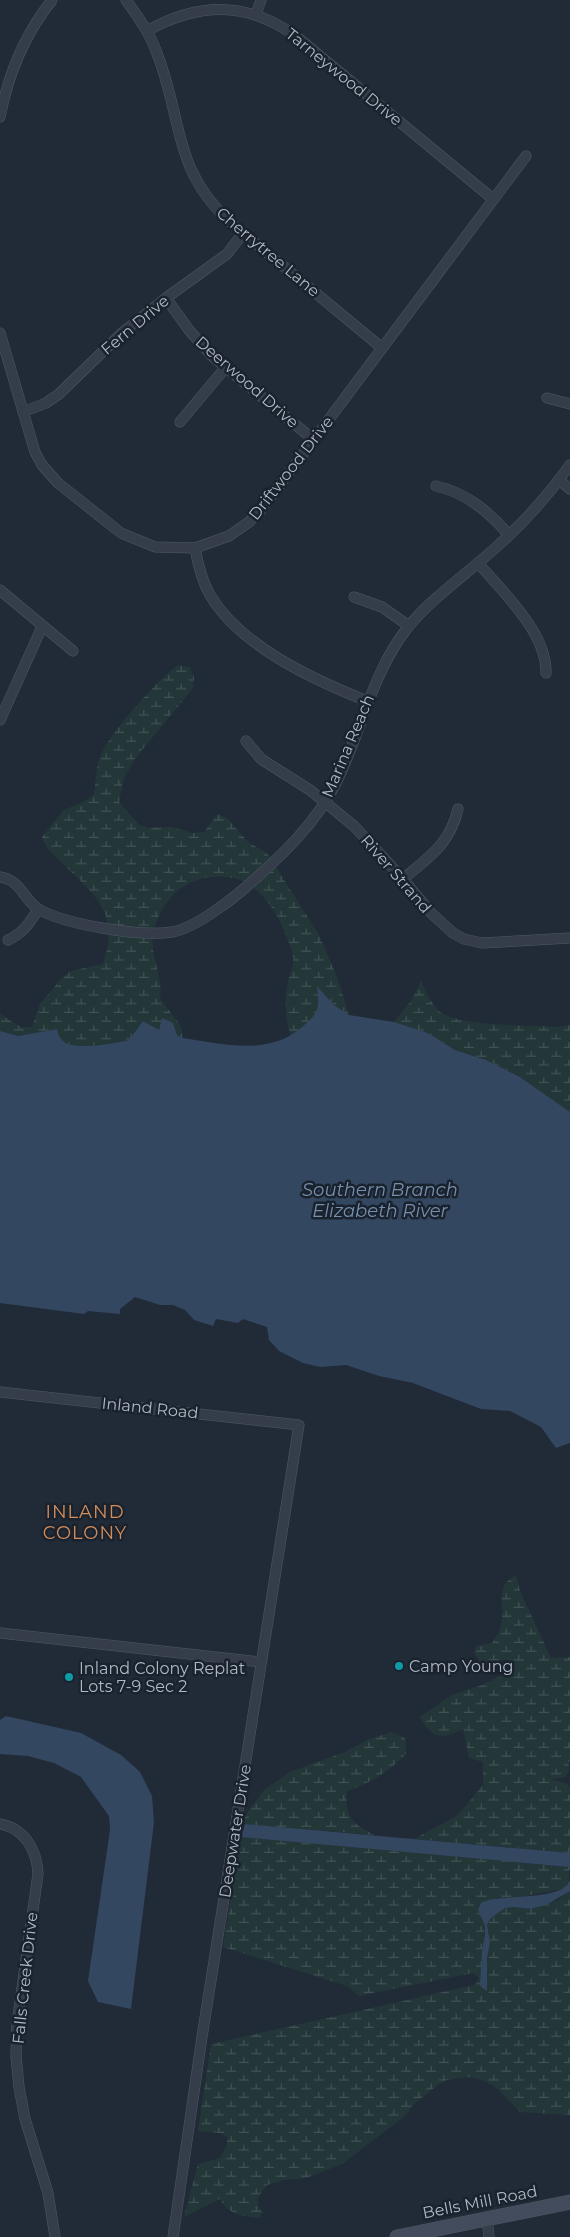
<svg xmlns="http://www.w3.org/2000/svg" width="570" height="2237" font-family="Montserrat,sans-serif">
<defs>
<pattern id="wetland-marsh" width="20" height="14" patternUnits="userSpaceOnUse" patternTransform="scale(1.25)"><rect width="20" height="14" fill="#233739"/><path d="M1 5h8M5 5V1M11 12h8M15 12V8" fill="none" stroke="#405254"/></pattern>
</defs>
<rect width="100%" height="100%" fill="#212b38"/>
<!-- wetland -->
<g fill="url(#wetland-marsh)">
<path d="M178,665l12,2 4,10 -1,11 -59,72 -11,20 -4,22 20,23 10,3 22,-1 22,6 11,-1 13,-18 10,4 21,24 19,11 52,82 18,42 12,38 -15,-10 -16,-18c4,31 -5,32 -27,50 -6,-19 -7,-36 -3,-56 2,-8 7,-17 5,-26 -13,-44 -40,-91 -93,-76 -23,7 -37,24 -45,47 -9,28 9,46 5,73l21,27 2,12 -6,-3 -4,-12 -14,7 -16,-9 -13,19c-14,3 -58,12 -68,0 -3,-2 -4,-8 -5,-11l-39,7 -18,-5v-17l21,13h11l8,-23 22,-26 9,-7 32,-7c16,-48 -3,-65 -37,-97 -10,-10 -19,-17 -24,-30l22,-27 21,-9 9,-7c2,-13 2,-31 8,-42 12,-23 55,-72 76,-87z"/>
<path d="M421,981c5,10 10,23 18,30 17,16 94,14 120,16l11,-2v87l-50,-35 -34,-17 -31,-10 -27,-17 -34,-11 17,-21z"/>
<path d="M516,1576l4,15 31,67 19,-1v105l-2,-1 1,8 -3,8 -15,2 16,5 3,4v65l-156,-14 44,-24 25,-30v-23l-14,-4 -6,-29c-22,10 -30,11 -43,-12l32,-22 30,-10 29,-14 1,-8 -6,-4 -23,6 -9,-12 2,-7 16,-3c5,-6 9,-14 10,-22 1,-18 -6,-37 14,-45z"/>
<path d="M391,1732l14,6 1,16c-19,19 -34,28 -59,37 -3,24 5,34 28,44l-130,-11v-8l19,-26 26,-18 55,-20 22,-12z"/>
<path d="M241,1837l328,30v17l-6,5 -51,9h-16l-15,21 4,7 -3,34 5,30v-32l3,-16 -3,-17 4,-7 14,-10 9,-1 17,2 25,-8 14,-10v224l-50,-3 -21,-22 -14,-9 -15,-4 -23,3 -8,4 -25,20 -9,12 -63,48 -36,14 -23,2 -16,5 -9,12v9l5,6 -4,6c-17,-2 -30,-3 -39,-19l-36,18 14,-53 22,-6 7,-14v-7l-7,-4 -22,-2 13,-87 263,-59 5,-7 -6,-5 -114,23 -12,-10 -124,-39z"/>
</g>
<!-- water -->
<g fill="#344760">
<path d="M317,986l17,19 15,10 45,7 34,11 27,17 31,10 34,17 50,35v331l-14,5 -15,-21 -31,-16 -29,-2 -68,-26 -34,-7 -33,-11 -26,2 -17,-4 -24,-12 -10,-11 -2,-13 -24,-8 -5,4 -22,-4 -3,7 -19,-6 -9,-10 -12,-5h-13l-25,-8 -15,12v5l-32,-3 -4,3 -84,-11v-272l18,5 39,-7c1,3 2,9 5,11 10,12 54,3 67,0l14,-19 16,9 3,-12 11,5 4,12 6,3c39,6 85,18 118,-10 18,-15 19,-19 16,-42z"/>
<path d="M6,1716l75,17 40,22 19,17 12,24 2,26 -23,187 -33,-7 -10,-21 22,-151 -1,-14 -28,-39 -27,-14 -26,-7 -28,-2v-34z"/>
<path d="M245,1824l325,29v18l-1,-4 -328,-30z"/>
<path d="M570,1880v11l-22,13 -17,5 -17,-2 -9,1 -14,10 -4,7 3,17 -3,16v33l-7,-5 2,-35 3,-16v-9l-7,-16 3,-7c18,-10 83,-1 89,-23z"/>
</g>
<g fill="none" stroke-linecap="round" stroke-linejoin="round">
<defs>
<g id="street">
<path d="M126,0c13,18 25,35 32,56 25,66 15,114 72,166l152,126"/>
<path d="M256,14l5,-14"/>
<path d="M147,31c52,-29 101,-30 150,6l196,162"/>
<path d="M0,117c8,-42 25,-83 52,-117"/>
<path d="M166,298l23,32 23,26 102,84"/>
<path d="M0,333l35,119 7,13 16,18 63,50 34,14 40,1 34,-12 20,-14 12,-12 265,-354"/>
<path d="M547,398l23,6"/>
<path d="M23,412l23,-9 13,-9 64,-62 43,-34 61,-44 16,-21"/>
<path d="M180,422l46,-55"/>
<path d="M559,480l11,9"/>
<path d="M436,486c31,7 53,26 73,49"/>
<path d="M195,548c3,17 7,33 15,47 30,51 104,85 157,106"/>
<path d="M478,563c25,29 69,70 68,110"/>
<path d="M0,590l73,61"/>
<path d="M354,597l28,10 27,19"/>
<path d="M0,720l42,-93"/>
<path d="M246,741l15,18 49,31 44,36 49,53 28,34 22,20 11,6 18,4 88,-5"/>
<path d="M0,877c22,3 24,25 40,33 28,15 101,27 132,22 21,-3 58,-31 73,-44 35,-31 70,-63 91,-105 26,-52 35,-109 72,-156 24,-29 57,-52 85,-77 30,-26 54,-53 77,-85"/>
<path d="M403,879c26,-22 47,-35 55,-70"/>
<path d="M8,940c15,-7 22,-17 30,-31"/>
<path d="M0,1392l299,33 -97,612 -29,200"/>
<path d="M0,1633l261,29"/>
<path d="M0,1824c25,5 37,26 38,50l-21,150 -1,32 3,31 6,32 23,74 7,44"/>
<path d="M487,2218l2,19"/>
</g>
<path id="secondary" d="M397,2237l173,-35"/>
</defs>
<!-- street casing -->
<use href="#street" stroke="#4f5863" stroke-width="11"/>
<!-- secondary casing -->
<use href="#secondary" stroke="#4f5863" stroke-width="15"/>
<!-- street -->
<use href="#street" stroke="#343d49" stroke-width="10"/>
<!-- secondary -->
<use href="#secondary" stroke="#424c5c" stroke-width="14"/>
</g>
<!-- markers -->
<g fill="#0f9aa8" stroke="#1a222d" stroke-width="2">
<circle cx="399" cy="1666" r="5"/>
<circle cx="69" cy="1677" r="5"/>
</g>
<g text-anchor="middle" dominant-baseline="central" stroke-width="5" stroke-linejoin="round" paint-order="stroke">
<!-- street labels -->
<g font-size="16" fill="#afb8c5" stroke="#1a222d">
<text transform="translate(344 77) rotate(39)">Tarneywood Drive</text>
<text transform="translate(268 252) rotate(40)">Cherrytree Lane</text>
<text transform="translate(135 325) rotate(-40)">Fern Drive</text>
<text transform="translate(247 382) rotate(41)">Deerwood Drive</text>
<text transform="translate(291 468) rotate(-52)">Driftwood Drive</text>
<text transform="translate(348 746) rotate(-67)">Marina Reach</text>
<text transform="translate(396 874) rotate(49)">River Strand</text>
<text transform="translate(150 1408) rotate(6)">Inland Road</text>
<text transform="translate(235 1831) rotate(-81)">Deepwater Drive</text>
<text transform="translate(25 1978) rotate(-84)">Falls Creek Drive</text>
<text transform="translate(480 2202) rotate(-11)">Bells Mill Road</text>
</g>
<!-- poi labels -->
<g font-size="16" fill="#afb8c5" stroke="#1a222d" text-anchor="start">
<text x="409" y="1666">Camp Young</text>
<text x="79" y="1668">Inland Colony Replat<tspan x="79" dy="18">Lots 7-9 Sec 2</tspan></text>
</g>
<!-- water labels -->
<g font-size="18" font-style="italic" fill="#768fae" stroke="#1a222d">
<text x="380" y="1190">Southern Branch<tspan x="380" dy="21">Elizabeth River</tspan></text>
</g>
<!-- neighbourhood labels -->
<g font-size="18" letter-spacing="1" fill="#d38d5c" stroke="#1a222d">
<text x="85" y="1512">INLAND<tspan x="85" dy="21">COLONY</tspan></text>
</g>
</g>
</svg>
